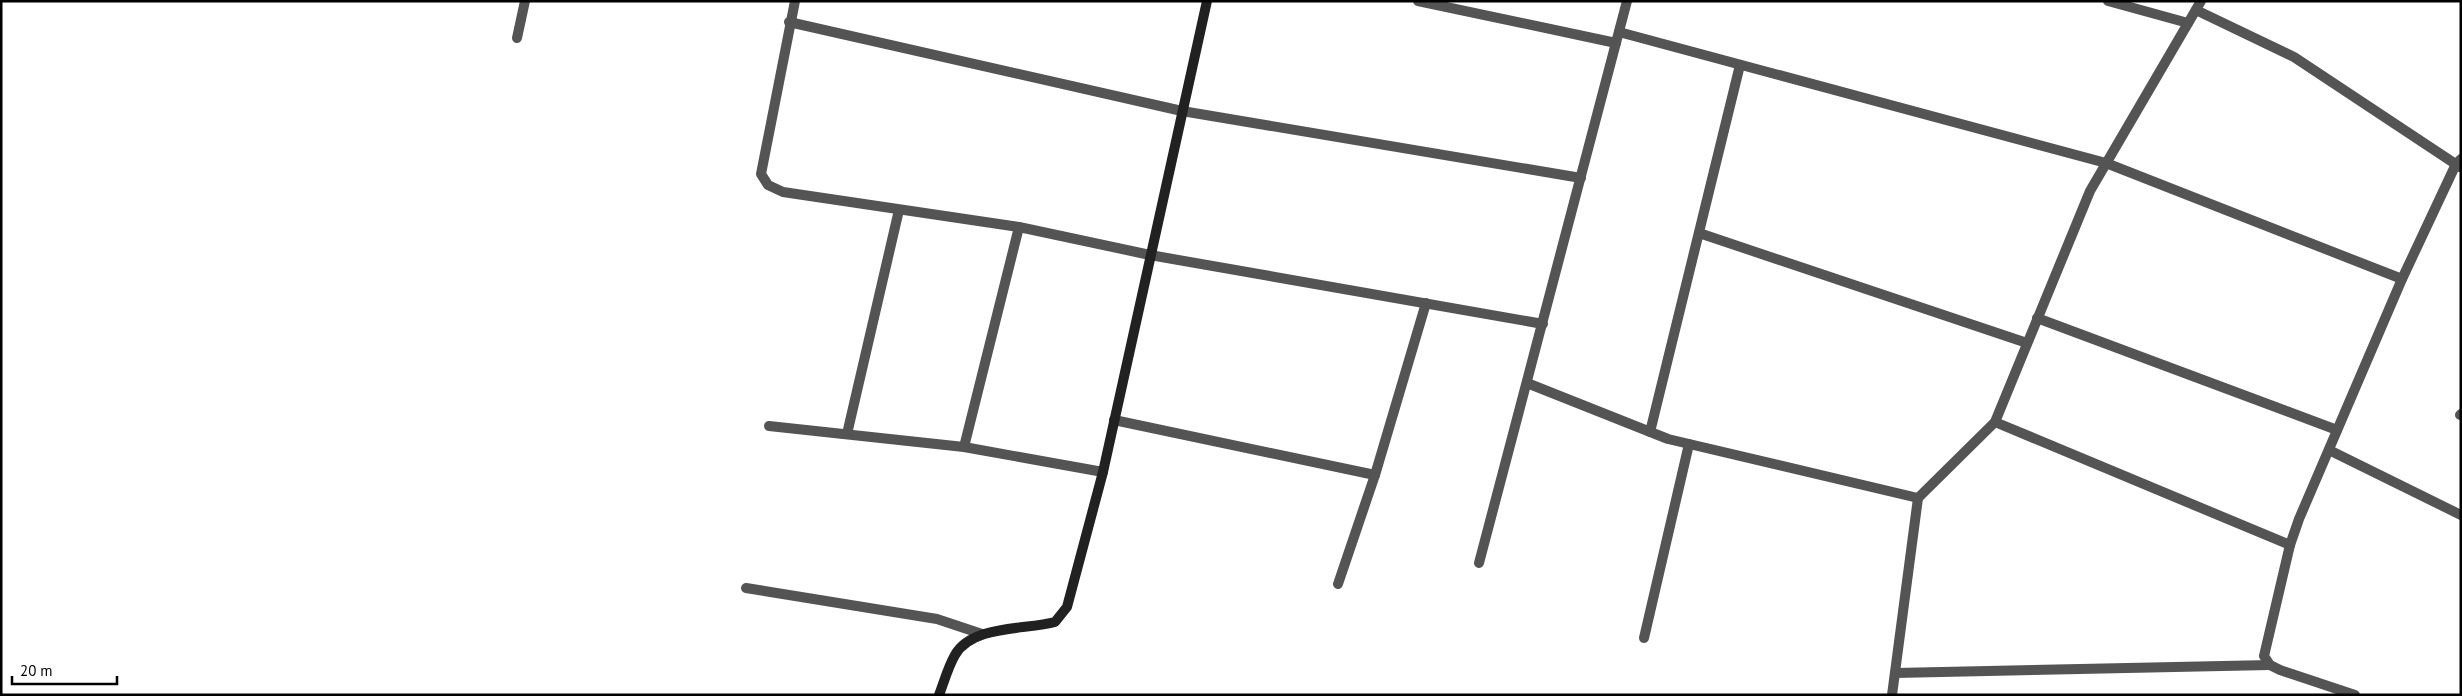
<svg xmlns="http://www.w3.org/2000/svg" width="2462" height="696" font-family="'PT Sans',sans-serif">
<rect width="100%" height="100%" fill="#fff"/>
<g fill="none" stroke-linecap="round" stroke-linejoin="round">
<!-- street -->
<g stroke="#545454" stroke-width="10">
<path d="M795,1l-34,173 7,11 15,7 236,35 131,28 393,69"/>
<path d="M1418,1l198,42"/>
<path d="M2108,1l80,22"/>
<path d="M2196,10l98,47 166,110"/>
<path d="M789,22l393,89 399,67"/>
<path d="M1619,32l487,131 296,116"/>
<path d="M517,38l8,-37"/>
<path d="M1699,233l328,110"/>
<path d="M2037,318l300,112"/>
<path d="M1527,383l141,56 250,59 77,-76 95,-231 111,-190"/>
<path d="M2460,415l1,-1"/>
<path d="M1114,420l261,55"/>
<path d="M1995,422l295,123"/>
<path d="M769,426l195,21 139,25"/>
<path d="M1650,432l90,-367"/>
<path d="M847,434l52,-224"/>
<path d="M964,447l55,-220"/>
<path d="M2329,450l132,65"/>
<path d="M1479,563l148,-562"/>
<path d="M1338,584l37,-109 51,-172"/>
<path d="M746,588l191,31 45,15"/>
<path d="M1644,638l45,-194"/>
<path d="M1895,673l375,-8"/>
<path d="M1892,695l26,-197"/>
<path d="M2355,695l-75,-25 -10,-5 -6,-9 26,-111 9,-26 103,-240 54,-115 5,-5"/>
</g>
<!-- secondary -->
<path stroke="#212121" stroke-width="10" d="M939,695c5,-13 9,-28 16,-40 17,-30 70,-25 100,-33l12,-15 36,-135 104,-471"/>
</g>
<!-- border -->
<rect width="2462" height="696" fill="none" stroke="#000000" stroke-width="5"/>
<!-- scale -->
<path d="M12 676v8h105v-8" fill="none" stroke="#000000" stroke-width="2.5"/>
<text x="20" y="676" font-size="15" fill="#000000" stroke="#ffffff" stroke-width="4" paint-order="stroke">20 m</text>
</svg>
